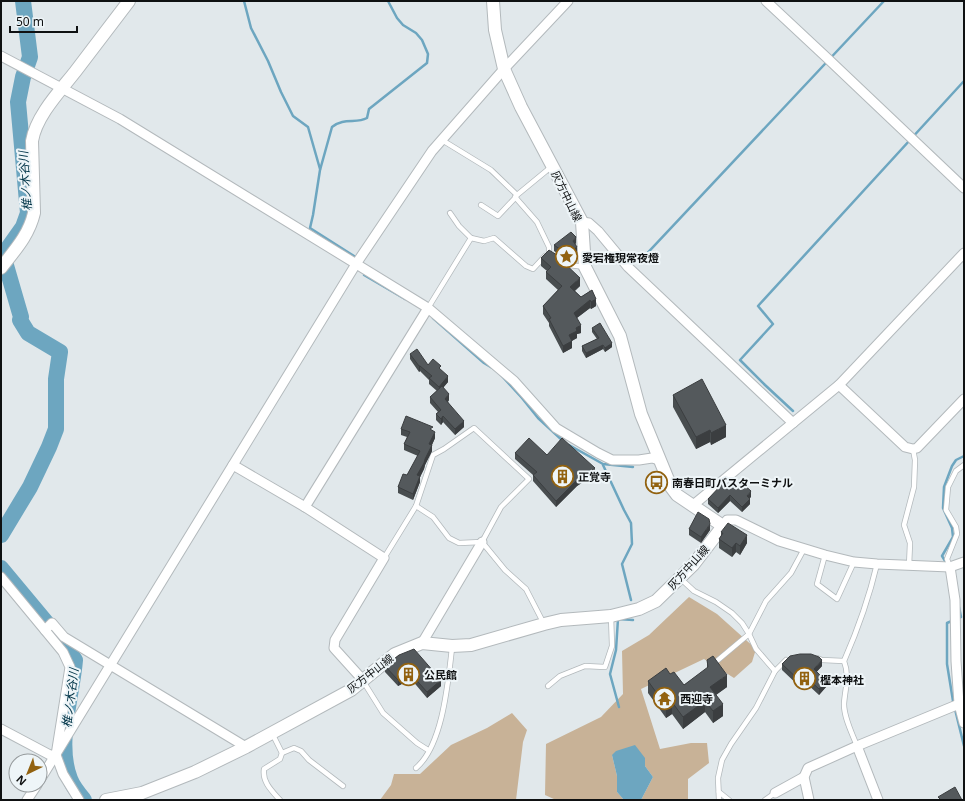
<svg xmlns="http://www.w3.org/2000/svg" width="965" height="801" font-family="'Noto Sans','Noto Sans JP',sans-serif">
<rect width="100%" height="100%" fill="#e1e8eb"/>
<!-- green -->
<g fill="#c8b297">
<path d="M689,597l28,17 39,35 -4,13 -18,16 -30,-19 -63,30 19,60 31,-6h16l2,20 -21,16v21h-47l12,-23 -8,-11 -33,-11 5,21v16l7,8h-68l-11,-5 1,-51 55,-27 22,-23 -1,-43 27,-16z"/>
<path d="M512,713l15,17 -4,12 -7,58h-136l11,-15 3,-11h26l31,-29 36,-17z"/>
</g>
<!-- water -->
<path fill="#6da6c0" d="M635,745l10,13v8l8,11 -12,23h-17l-7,-8v-16l-5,-21 4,-4z"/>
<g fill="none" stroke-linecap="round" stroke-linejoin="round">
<!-- stream -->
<g stroke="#6da6c0" stroke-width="2.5">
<path d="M244,1l7,27 17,33 13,31 12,24 15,11 12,42"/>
<path d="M354,256l-44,-28 3,-13 7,-45 12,-43c12,-10 24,-3 35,-9l2,-9 58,-46 1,-9 -6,-14 -6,-7 -13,-8 -6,-7 -9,-17"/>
<path d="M639,262l245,-261"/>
<path d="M364,275l41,24"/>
<path d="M433,318l51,45 10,6"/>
<path d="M501,375l21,23 16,20 25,23"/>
<path d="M793,411l-28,-26 -25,-25 33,-36 -15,-18 206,-225"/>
<path d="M569,445l34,19 30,3"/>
<path d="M603,465l21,45 7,13 1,21 -10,20 9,36"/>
<path d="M947,564l-5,-8 11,-19 -1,-9 -9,-20 1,-21 8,-21 4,-6 8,-4"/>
<path d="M958,618l3,-1 -2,-10"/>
<path d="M954,620l-7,3v41l6,37 11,45"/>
<path d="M619,707l-9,-33 6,-24 2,-31 15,1"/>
</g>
<!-- river -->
<g stroke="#6da6c0" stroke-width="16">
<path d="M1,535l29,-48 19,-40 7,-18v-50l4,-27 -32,-19 -8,-13 1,-3 -18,-62 20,-28 5,-14 -10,-111 5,-25 7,-20 -7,-56"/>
<path d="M1,568l60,72 14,20c-3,37 -19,83 -5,119 3,8 9,15 14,21"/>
</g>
<defs>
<g id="lane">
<path d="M442,140l49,30 26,25 34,-28"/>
<path d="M515,197l22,25 12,25v5"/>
<path d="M481,205l17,11 18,-19"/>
<path d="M450,213l9,13 12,12"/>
<path d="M559,261l10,4 16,2"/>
<path d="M428,308l43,-70 13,3 10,-3 32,28 7,3 12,-13"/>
<path d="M416,506l17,11 16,21 10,5 23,-1"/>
<path d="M482,542l23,28 21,19 18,35"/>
<path d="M825,555l-8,29 20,15 17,-37"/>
<path d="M384,558l32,-52 17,-51 11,-6 30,-21 55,51 -28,28 -19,35"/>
<path d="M909,566l1,-23 -6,-18 10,-38 1,-27 -2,-11"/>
<path d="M950,567l-3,-8 10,-25 -1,-7 -10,-17 2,-23 8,-16 8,-6"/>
<path d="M681,579l13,12 22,11 16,11 10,10 7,11 7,15 19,22"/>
<path d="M817,658l5,2 22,1"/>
<path d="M718,660l31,-26 17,-33 25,-28 13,-24"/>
<path d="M363,681l20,32 34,30 11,7"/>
<path d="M548,686l12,-10 25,-10 20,1 7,-21 -1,-30"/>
<path d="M272,733l10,20 -2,6 -16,10c-2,13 8,22 16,31"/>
<path d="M857,746c-5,-13 -13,-28 -13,-42 1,-16 6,-27 0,-43 14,-32 25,-63 33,-97"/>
<path d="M282,753l12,-5 7,3 8,9 34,26"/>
<path d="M416,768c27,-23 32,-86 36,-120"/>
<path d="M719,792l10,8"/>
<path d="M719,800l-1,-22 4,-18 9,-16 25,-36 19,-37 11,-11"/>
<path d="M765,800l10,-7"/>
</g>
<g id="street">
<path d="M766,1l60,56 138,131"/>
<path d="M1,56l119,63 308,189 86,73 42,47 42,25 14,7h27l13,-2 7,2"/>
<path d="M582,222l7,1 9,8 30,36 165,156"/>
<path d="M839,385l66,62 8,2 4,-1 47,-49"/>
<path d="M233,465l72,42 79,51 -49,82 -1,8 28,31"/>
<path d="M692,506l147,-121 125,-132"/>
<path d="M305,507l123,-199"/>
<path d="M723,526l4,-6h9l43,21 46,14 29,7 23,2 73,3 14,-5"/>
<path d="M950,567l5,33 1,61 3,43 5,19"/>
<path d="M1,577l62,75 7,15 -14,88 7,19 16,26"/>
<path d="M45,630l7,-7 12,14 182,110"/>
<path d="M422,643l60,-101"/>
<path d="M1,729l49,26h6"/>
<path d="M857,746l21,54"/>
<path d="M40,780l316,-516 76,-113 72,-82 64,-68"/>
<path d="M775,793l29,-16"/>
<path d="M27,800l10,-15"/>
<path d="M809,800l-5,-23 4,-9 49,-22 102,-42"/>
</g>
<g id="secondary">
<path d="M1,268c14,-18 28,-33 33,-55l-2,-72c4,-25 28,-50 43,-69 18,-24 36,-47 54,-71"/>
<path d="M106,800l36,-7 53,-21 51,-25 105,-57 44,-36 27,-11 30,3 19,-1 73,-21 17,-4 50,-4 28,-7 17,-8 37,-36 30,-39 -46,-31 -6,-8 -30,-73 -21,-78 -35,-69 -3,-45 -61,-115 -17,-38 -9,-39 -2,-29"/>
</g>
</defs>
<!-- lane casing -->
<use href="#lane" stroke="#b3b9bc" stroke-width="6"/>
<!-- street casing -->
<use href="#street" stroke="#b3b9bc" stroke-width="11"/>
<!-- secondary casing -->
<use href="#secondary" stroke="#b3b9bc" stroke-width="14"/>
<!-- lane -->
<use href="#lane" stroke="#fff" stroke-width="4.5"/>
<!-- street -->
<use href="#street" stroke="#fff" stroke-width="9"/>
<!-- secondary -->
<use href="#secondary" stroke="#fff" stroke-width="12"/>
</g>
<!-- wall -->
<g fill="#484d4f">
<path d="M576,243l-1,1 2,9 -10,7 -13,-9v-6z"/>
<path d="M541,258l19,2 20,26 -5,5 6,6 11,-7 4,16 -5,3 -1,-1 -13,10 4,15 -4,1v4l-5,3v7l-9,5 -14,-27v-3l-6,-9v-8l15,-16 -12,-11v-7l1,-1 -6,-5z"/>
<path d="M592,328l20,19 -7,5 -2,-3 -17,9 -4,-7v-5l15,-7 -5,-7z"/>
<path d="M410,354l18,11 13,5 7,12 -5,5 6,13 -1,2 16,25 -9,8 -12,-13 -2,3 -5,-5v-6l2,-2 -8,-9v-6l7,-6 -8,-7v-4l-9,-9 -1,1 -9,-13z"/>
<path d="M673,395l53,42 -15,8 -1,-3 -14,7 -23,-42z"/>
<path d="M401,429l32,2 2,7 -3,7v6l-7,14 -1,4 -4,8v5l-7,18 -15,-7v-6l9,-12 11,-19 -14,-6v-6l3,-7 -6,-2z"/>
<path d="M515,453l32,2 48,19 -18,12 -21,21 -23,-26v-6l-18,-16z"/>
<path d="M729,487l22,10 -2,1 1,6 -8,8 -12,-11 -12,12 -10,-9v-5z"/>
<path d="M689,529l21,1 -9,13 -12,-8z"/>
<path d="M721,532l26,11 -7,12 -4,-3 -4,5 -13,-9v-9l2,-3z"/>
<path d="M399,655l42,31 -14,12 -16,-19 -13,7 -13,-14v-6z"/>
<path d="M707,660l20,27 -11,8 7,21 -10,7 -8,-11 -22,17 -11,-15 -6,4 -18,-25v-12l22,-7 14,11 23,-16z"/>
<path d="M782,664l40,2 -6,6 10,15 -7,8 -13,-12 -5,5 -19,-18z"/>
</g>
<!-- shaded-wall -->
<g fill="#3b3e40">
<path d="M576,237v6l-3,4v-6z"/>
<path d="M577,247v6l-10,7v-6z"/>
<path d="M580,278v8l-10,8v-7z"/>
<path d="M596,299v7l-5,3v-7z"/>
<path d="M590,300v8l-16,12v-7z"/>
<path d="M581,325v8l-4,1v4l-8,4v-7l7,-7z"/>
<path d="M572,341v7l-9,5v-7z"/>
<path d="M612,343v4l-7,5v-4z"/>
<path d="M603,345v4l-17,9v-5z"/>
<path d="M419,366h1v5l-1,1z"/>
<path d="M448,376v6l-9,11v-6z"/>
<path d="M449,394v6l-4,5v-6z"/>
<path d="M443,416v6l-2,3v-6z"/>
<path d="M464,421v6l-9,8v-6z"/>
<path d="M726,425v12l-15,8v-12z"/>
<path d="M710,430v12l-14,7v-12z"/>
<path d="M435,432v6l-5,11 2,-4v6l-7,14 -1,4 -4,8v5l-7,18v-6l4,-19 8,-16 4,-15z"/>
<path d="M595,468v6l-18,12 -21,21v-6l21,-21z"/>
<path d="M751,491v6l-4,4v-5z"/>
<path d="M730,495v6l-12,12v-5z"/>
<path d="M750,499v5l-8,8v-5z"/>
<path d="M710,524v6l-9,13v-6z"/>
<path d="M747,535v8l-7,12v-9z"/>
<path d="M736,543v9l-4,5v-9z"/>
<path d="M822,660v6l-8,9v-6z"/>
<path d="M411,674v5l-13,7v-6z"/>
<path d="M727,675v12l-17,12v-12z"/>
<path d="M806,677v6l-5,5v-6z"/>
<path d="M441,680v6l-14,12v-6z"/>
<path d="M826,681v6l-7,8v-6z"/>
<path d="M705,701v11l-22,17v-12z"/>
<path d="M672,702v12l-6,4v-12z"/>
<path d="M723,704v12l-10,7v-12z"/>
</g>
<!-- building -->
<g fill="#54595c" stroke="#3b3e40">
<path d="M571,232l5,5 -3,4 4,6 -10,7 -13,-9z"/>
<path d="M549,250l11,7 -1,1 21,20 -10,9 11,10 11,-7 4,9 -5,3 -1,-2 -16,13 7,12 -5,3 1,3 -8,4 3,6 -9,5 -14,-27 2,-1 -8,-12 19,-20 -16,-14 5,-5 -10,-9z"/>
<path d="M600,323l12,20 -7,5 -2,-3 -17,8 -4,-7 17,-8 -7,-10z"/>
<path d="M417,349l11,16 5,-6 8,7 -2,2 9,8 -9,11 -10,-9 3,-2 -12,-10h-1l-9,-12z"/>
<path d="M702,379l24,46 -15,8 -1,-3 -14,7 -23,-42z"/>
<path d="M442,386l7,8 -4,5 19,22 -9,8 -12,-13 -2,3 -5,-5 5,-4 -11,-13z"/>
<path d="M406,416l27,11 -3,2 5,3 -6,12 3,1 -7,14 -1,4 -7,12 3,1 -7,18 -15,-7 5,-13 4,1 13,-24 -16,-7 6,-12 -9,-3z"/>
<path d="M529,438l18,17 15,-17 33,30 -18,12 -21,21 -23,-26 4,-3 -22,-19z"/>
<path d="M724,482l5,5 4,-5 5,4 4,-3 9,8 -4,5 3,3 -8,8 -12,-12 -12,13 -10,-9z"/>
<path d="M698,512l11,7 1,5 -9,13 -12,-8z"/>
<path d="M728,523l19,12 -7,11 -4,-3 -4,5 -13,-9 4,-6 -2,-1z"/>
<path d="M414,649l27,31 -14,12 -16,-18 -13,6 -13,-14 14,-11z"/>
<path d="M800,654h11l8,3 3,3 -8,9 12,12 -7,8 -13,-12 -5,5 -19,-18 8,-8z"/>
<path d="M713,656l14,19 -17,12 13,17 -10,7 -8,-10 -22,16 -11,-15 -6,4 -18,-25 18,-13 4,6 4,-2 10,13 24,-18 -1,-7z"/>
<path d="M955,787l7,13h-23l1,-1 -2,-2z"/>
</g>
<!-- icons -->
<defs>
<symbol id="sight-ring" viewBox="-11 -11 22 22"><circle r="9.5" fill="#eef5f8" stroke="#926210" stroke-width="1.5"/><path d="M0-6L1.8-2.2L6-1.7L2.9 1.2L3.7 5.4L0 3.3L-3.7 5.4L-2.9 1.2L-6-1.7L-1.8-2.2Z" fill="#926210"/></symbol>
<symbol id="building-ring" viewBox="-11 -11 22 22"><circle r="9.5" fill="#eef5f8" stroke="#926210" stroke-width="1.5"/><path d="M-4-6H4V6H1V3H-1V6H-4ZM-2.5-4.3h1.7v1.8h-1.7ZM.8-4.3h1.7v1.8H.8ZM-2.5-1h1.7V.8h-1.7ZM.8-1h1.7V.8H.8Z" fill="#926210"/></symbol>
<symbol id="bus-ring" viewBox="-11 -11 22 22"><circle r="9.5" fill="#eef5f8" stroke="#926210" stroke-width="1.5"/><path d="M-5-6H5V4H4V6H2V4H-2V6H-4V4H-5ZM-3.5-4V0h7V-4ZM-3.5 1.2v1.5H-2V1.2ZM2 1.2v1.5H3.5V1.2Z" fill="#926210"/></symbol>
<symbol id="temple-ring" viewBox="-11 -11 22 22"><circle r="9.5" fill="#eef5f8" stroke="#926210" stroke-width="1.5"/><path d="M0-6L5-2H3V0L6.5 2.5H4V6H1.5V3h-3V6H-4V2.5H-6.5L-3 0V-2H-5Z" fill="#926210"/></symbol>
</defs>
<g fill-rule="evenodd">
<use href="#sight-ring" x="554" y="244" width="25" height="25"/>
<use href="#building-ring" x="550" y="464" width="25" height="25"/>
<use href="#bus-ring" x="644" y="470" width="25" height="25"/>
<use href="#building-ring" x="396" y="662" width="25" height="25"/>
<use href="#building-ring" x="792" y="666" width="25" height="25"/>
<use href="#temple-ring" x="652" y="686" width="25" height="25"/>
</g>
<g text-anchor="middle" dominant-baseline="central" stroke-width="4" stroke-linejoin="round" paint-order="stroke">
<!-- street labels -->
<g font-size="11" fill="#0f1112" stroke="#eef5f8">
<text transform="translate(567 196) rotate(64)">灰方中山線</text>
<text transform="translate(688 567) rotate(-48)">灰方中山線</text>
<text transform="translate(370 673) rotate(-38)">灰方中山線</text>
</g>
<!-- poi labels -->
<g font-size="11" font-weight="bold" fill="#0f1112" stroke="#eef5f8" text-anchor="start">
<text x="582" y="257">愛宕権現常夜燈</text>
<text x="578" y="476">正覚寺</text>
<text x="672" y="482">南春日町バスターミナル</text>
<text x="424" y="674">公民館</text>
<text x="820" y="679">樫本神社</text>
<text x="680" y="698">西迎寺</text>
</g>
<!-- water labels -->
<g font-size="12" font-style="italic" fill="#003447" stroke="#eef5f8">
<text transform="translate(25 181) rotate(-94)">椎ノ木谷川</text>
<text transform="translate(70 698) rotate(-83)">椎ノ木谷川</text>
</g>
</g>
<!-- border -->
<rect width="965" height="801" fill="none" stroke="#0f1112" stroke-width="4"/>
<!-- north arrow -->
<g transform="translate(28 773) rotate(223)"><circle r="19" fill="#eef5f8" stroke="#959a9c"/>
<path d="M0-3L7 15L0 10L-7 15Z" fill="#926210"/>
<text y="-6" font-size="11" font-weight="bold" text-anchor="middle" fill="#0f1112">N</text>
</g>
<!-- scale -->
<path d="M10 26v6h67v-6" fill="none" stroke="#0f1112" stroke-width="2"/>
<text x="16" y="26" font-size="12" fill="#0f1112" stroke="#eef5f8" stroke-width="3" paint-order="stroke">50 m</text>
</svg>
